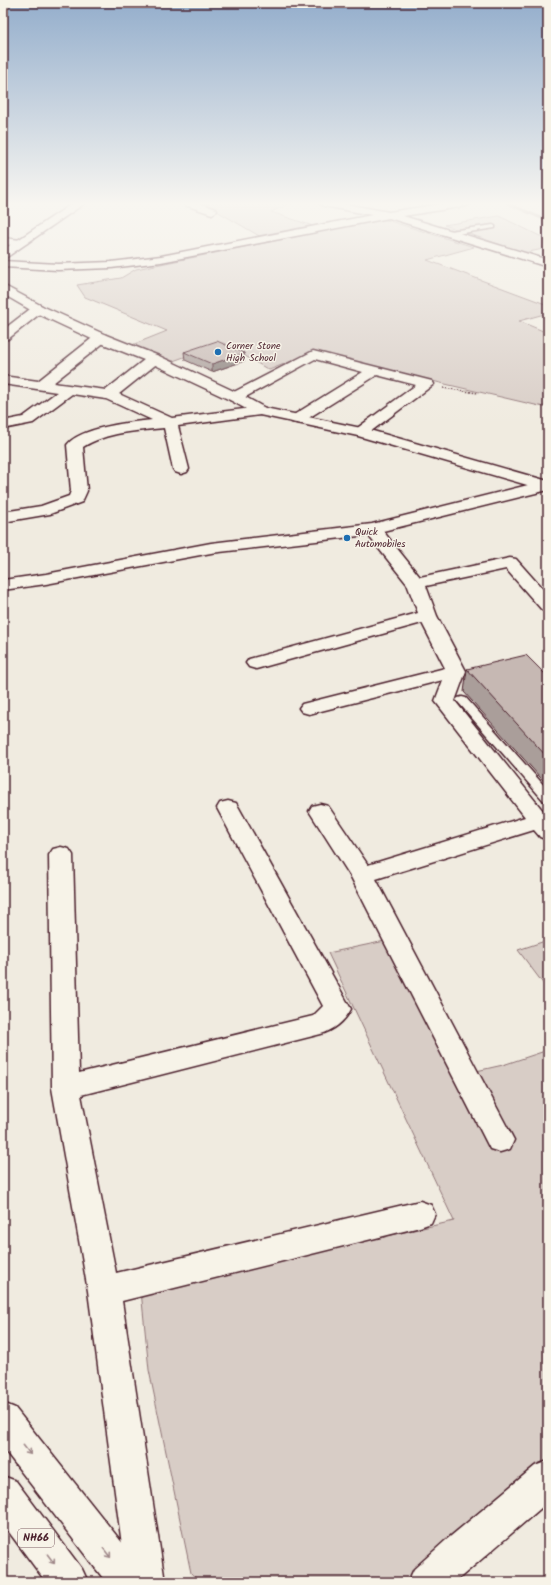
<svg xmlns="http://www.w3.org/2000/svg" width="551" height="1585" font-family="Kalam,sans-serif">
<rect width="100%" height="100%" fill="#f0ebe0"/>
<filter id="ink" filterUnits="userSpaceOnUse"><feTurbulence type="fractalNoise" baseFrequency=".025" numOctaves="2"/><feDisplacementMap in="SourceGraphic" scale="8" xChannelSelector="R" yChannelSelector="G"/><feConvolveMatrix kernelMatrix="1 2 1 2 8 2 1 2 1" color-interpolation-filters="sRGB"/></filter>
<g filter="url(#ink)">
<!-- green -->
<g fill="#d8cdc6" stroke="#917678">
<path d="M209,203h82l-20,9 45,15 -55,10 -56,-33z"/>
<path d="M499,216l49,24v8l-24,5 -80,-28z"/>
<path d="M383,219l91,28 -47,13 121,45v8l-29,8 24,10 5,8v69l-236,-55 -43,17 -46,-27 -50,18 -41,-16 35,-14 -82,-34 -8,-12 44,-7 15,-9z"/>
<path d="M548,940v50l-30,-40z"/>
<path d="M385,941l69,135 49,-11 45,-15v419l-134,113h-215l-8,-9 -42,-203 -8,-79 313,-70 -126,-268z"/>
</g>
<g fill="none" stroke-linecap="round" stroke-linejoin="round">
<!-- stream -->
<path stroke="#8b6f72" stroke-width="3" d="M507,203l41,18"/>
<defs>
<g id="service">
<path d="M493,225l2,1v2l-45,7 -3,-2 3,-2z"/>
<path d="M462,697l4,1 82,92v12l-4,-1 -86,-99 -2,-2 2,-2z"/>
</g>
<g id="minor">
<path d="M184,203h15l17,6 1,2 -5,3 -27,-9z"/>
<path d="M319,203h21l49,9 58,-9h24l-5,3 -63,10 145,44v7l-159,-49 -228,44 -50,6 -53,2 -55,-3v-6l55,3 53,-2 50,-6 211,-41 -48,-9z"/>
<path d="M3,238l18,2 6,3 -6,3 -18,-2z"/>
<path d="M38,305l4,1 2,3 -2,3 -34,27 -5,1v-10l31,-24z"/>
<path d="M101,334l5,1 2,3 -2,3 -53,42 53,7 43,-34h10l2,3 -2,3 -40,32 53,24 88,-11 5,1 2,3 -2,3 -5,1 -82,11 11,43 -2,3 -6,2 -6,-2 -2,-3 -9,-41c-28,3 -57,4 -81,19l4,44 -5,11 -32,12 -47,8v-10l38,-6 28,-10 2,-5 -4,-46c13,-18 65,-23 85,-25l-46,-21 -34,-5 -39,29 -30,6v-8l20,-4 34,-25 -54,-8v-8l35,5 58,-46z"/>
<path d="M313,351l119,30 2,3 -68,51 -5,1 -5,-1 -2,-3 2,-3 60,-44 -39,-10 -75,47 -5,1 -5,-1 -2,-3 2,-3 71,-44 -48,-13 -75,41 -5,1 -5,-1 -2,-3 2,-3z"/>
<path d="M548,480v10l-165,41 37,46 90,-19 6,1 32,36v16l-6,-1 -36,-41 -80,17 11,30 29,55 -11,30 93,116v23l-8,-3 -6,-7 -158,49 138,261 -4,9 -10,3 -10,-3 -139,-272 -42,-66 3,-5 8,-2 8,2 40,59 157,-48 -90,-116 8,-21 -134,34 -7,-2 -3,-4 3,-4 143,-36 -23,-45 -166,46 -7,-2 -3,-4 3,-4 169,-46 -11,-29 -39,-49 -157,18 -165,31 -43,6v-10l43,-6 165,-31 161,-19z"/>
<path d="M228,801l8,2 3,5 112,201c-6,12 -17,21 -30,25l-240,61 35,178 304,-72 11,4 4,9 -4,9 -11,4 -298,74 43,281h-38l-39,-291 -36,-203 -3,-233 4,-6 8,-2 8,2 4,6 6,218 234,-57 10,-10 -106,-198 3,-5z"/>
<path d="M548,1461v41l-93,80h-47l6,-13 31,-28 90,-75z"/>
</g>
<path id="tertiary" d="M3,285l39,21 64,29 53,21 81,38 25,14 101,21 182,52v10l-190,-55 -103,-22 -25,-14 -81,-38 -53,-21 -62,-29 -31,-18z"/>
<path id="primary" d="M73,203h12l-78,54 -4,1v-8z"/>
<g id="trunk">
<path d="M3,1403l12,5 128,161 6,13h-43l-103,-134z"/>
<path d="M3,1476l13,5 66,88 6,13h-42l-43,-58z"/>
</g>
</defs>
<!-- service casing -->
<use href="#service" stroke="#4a1f2b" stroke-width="3"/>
<!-- minor casing -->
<use href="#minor" stroke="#4a1f2b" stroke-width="3"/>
<!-- tertiary casing -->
<use href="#tertiary" stroke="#4a1f2b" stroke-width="3"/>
<!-- primary casing -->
<use href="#primary" stroke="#4a1f2b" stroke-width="3"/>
<!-- trunk casing -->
<use href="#trunk" stroke="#4a1f2b" stroke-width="3"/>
<!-- path -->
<path stroke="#4a1f2b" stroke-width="1.5" stroke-dasharray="1.5 1.5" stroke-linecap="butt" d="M443,388l35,5"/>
<!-- service -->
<use href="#service" fill="#f7f3e8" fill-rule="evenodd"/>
<!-- minor -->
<use href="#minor" fill="#f7f3e8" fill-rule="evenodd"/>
<!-- tertiary -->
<use href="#tertiary" fill="#f7f3e8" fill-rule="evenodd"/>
<!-- primary -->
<use href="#primary" fill="#f7f3e8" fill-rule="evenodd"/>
<!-- trunk -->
<use href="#trunk" fill="#f7f3e8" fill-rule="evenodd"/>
</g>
<!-- wall -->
<g fill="#aa9e9a" stroke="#4a1f2b">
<path d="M184,352l60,1v8l-32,11 -27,-12z"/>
<path d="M467,669l81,8v109l-84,-94z"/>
</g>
<!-- shaded-wall -->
<path fill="#8b817d" stroke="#4a1f2b" d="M244,353v8l-32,11v-8z"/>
<!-- building -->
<g fill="#c6b8b3" stroke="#4a1f2b">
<path d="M217,341l27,12 -32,11 -28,-12z"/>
<path d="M526,655l22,22v81l-81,-89z"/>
</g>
<!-- one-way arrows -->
<defs><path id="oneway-shaft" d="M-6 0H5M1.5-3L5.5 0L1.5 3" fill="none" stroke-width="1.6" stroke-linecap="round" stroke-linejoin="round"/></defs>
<g stroke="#a0898a">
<use href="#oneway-shaft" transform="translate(27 1450) rotate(52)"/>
<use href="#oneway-shaft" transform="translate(107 1553) rotate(52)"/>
<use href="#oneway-shaft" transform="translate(51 1559) rotate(53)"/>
</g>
</g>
<!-- sky -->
<linearGradient id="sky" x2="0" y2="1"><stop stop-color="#94aecc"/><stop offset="0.48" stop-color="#f8f6f1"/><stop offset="1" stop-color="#f8f6f1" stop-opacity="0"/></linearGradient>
<rect width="551" height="425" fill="url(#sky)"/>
<!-- markers -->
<g fill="#1f6fb2" stroke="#f7f3e8" stroke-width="1.5">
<circle cx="218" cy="352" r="4"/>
<circle cx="347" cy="538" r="4"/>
</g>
<g text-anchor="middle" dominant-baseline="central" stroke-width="3" stroke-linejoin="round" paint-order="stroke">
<!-- far-poi labels -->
<g font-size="10" fill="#4a1f2b" stroke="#f7f3e8" text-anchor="start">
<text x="226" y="346">Corner Stone<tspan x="226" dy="12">High School</tspan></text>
<text x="355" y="532">Quick<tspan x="355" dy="12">Automobiles</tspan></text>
</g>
<!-- shield labels -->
<rect fill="#f7f3e8" stroke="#7e5f64" stroke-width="1" x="18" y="1529" width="36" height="18" rx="3"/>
<g font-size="11" font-weight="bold" fill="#4a1f2b">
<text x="36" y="1538">NH66</text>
</g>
</g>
<!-- margin -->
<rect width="551" height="1585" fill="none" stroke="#f7f3e8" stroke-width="16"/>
<rect x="8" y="8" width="535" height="1569" fill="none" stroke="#4a1f2b" stroke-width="1.5" filter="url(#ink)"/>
</svg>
